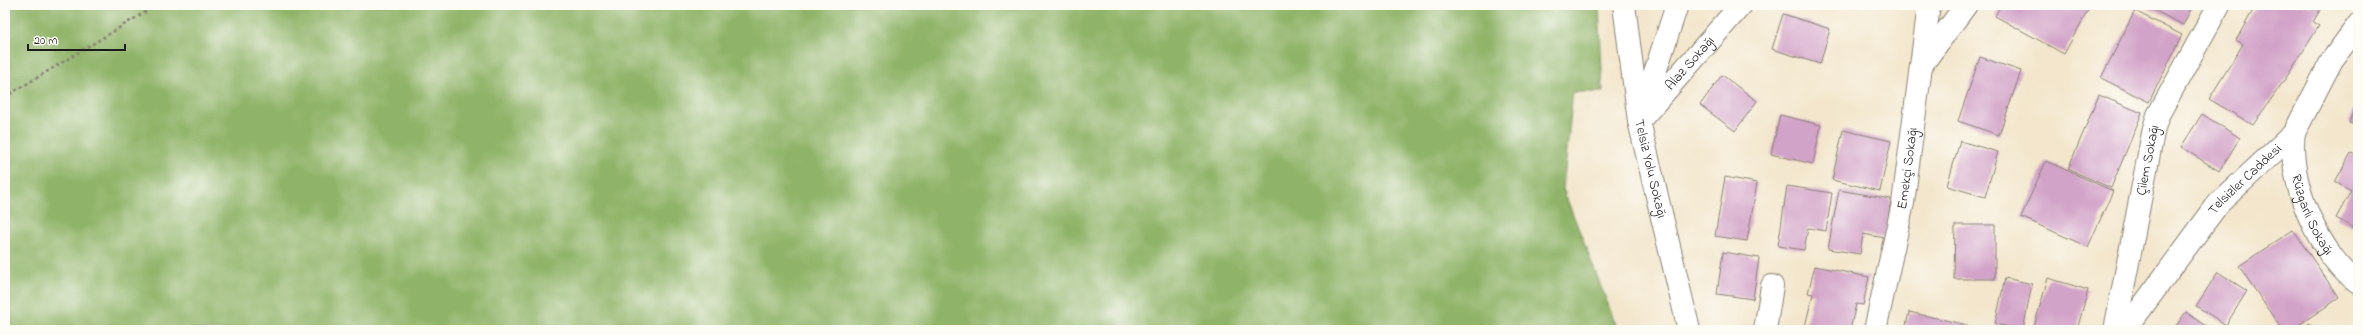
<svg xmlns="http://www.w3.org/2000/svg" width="2363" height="335" font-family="'Indie Flower',sans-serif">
<rect width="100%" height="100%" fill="#fdfcf7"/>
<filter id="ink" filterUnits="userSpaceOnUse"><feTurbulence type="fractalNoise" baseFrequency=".025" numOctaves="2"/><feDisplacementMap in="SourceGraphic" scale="8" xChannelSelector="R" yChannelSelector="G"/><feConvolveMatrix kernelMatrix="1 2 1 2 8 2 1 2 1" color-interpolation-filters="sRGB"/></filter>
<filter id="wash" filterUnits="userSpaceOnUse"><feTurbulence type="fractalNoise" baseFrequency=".012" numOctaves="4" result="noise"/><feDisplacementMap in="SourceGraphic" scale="16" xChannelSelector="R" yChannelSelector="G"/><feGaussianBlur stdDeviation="0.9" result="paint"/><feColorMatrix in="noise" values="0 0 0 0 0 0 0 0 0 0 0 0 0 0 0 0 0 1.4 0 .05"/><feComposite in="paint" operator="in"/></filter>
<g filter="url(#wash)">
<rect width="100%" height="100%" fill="#f3e6cc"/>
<!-- forest -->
<path fill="#8fb368" stroke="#566842" d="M5,5h1594l4,87h-30l-10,97 55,141h-1613z"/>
<g id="blocks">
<!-- building -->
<g fill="#d2a3c8">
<path d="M2001,5h90l-27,49 -69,-38z"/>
<path d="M2144,5h49l-10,20z"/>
<path d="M2256,5h67l-10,17 6,4 -29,46 -37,53 -44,-26 34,-55 -7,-4z"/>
<path d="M2135,11l47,24 -33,67 -48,-24z"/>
<path d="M1783,14l47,15 -10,35 -48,-15z"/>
<path d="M1980,57l41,14 -22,64 -41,-14z"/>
<path d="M1722,75l35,26 -22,30 -35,-26z"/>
<path d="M2099,95l43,18 -31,75 -43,-19z"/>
<path d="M2358,98v28l-9,-3z"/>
<path d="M2202,114l38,24 -21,33 -38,-24z"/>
<path d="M1780,115l41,10 -8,39 -42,-10z"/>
<path d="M1843,130l48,11 -11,50 -48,-11z"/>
<path d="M1960,141l38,11 -13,45 -38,-11z"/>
<path d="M2351,153l7,3v74l-22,-12 15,-27 -16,-9z"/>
<path d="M2046,161l67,30 -25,56 -67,-30z"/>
<path d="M1725,177l32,6 -10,58 -32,-5z"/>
<path d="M1787,186l45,7 -6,38 -18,-3 -4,22 -26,-4z"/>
<path d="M1839,190l52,9 -6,39 -22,-4 -3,20 -32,-5z"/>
<path d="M1955,225h40v54h-41z"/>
<path d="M2293,230l46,68 -48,32h-9l-43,-64z"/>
<path d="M1723,252l36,6 -6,41 -36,-5z"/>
<path d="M1815,266l54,11 -6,28 -7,-1 -6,26h-46l9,-36 -5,-1z"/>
<path d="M2218,272l29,19 -21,34 -30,-19z"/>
<path d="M2005,278l27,6 -9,46 -28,-6z"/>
<path d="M2048,278l40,12 -11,40h-44z"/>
<path d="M1909,312l58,13 -1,5h-61z"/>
<path d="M2186,312l25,18h-38z"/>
<path d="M2309,323l8,7h-14z"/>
</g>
</g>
</g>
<g filter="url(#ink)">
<use href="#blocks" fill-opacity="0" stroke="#888174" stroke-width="1"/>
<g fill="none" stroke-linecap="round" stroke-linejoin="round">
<defs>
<g id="minor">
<path id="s1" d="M1624,5l15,116 50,209"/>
<path d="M1923,63l43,-58"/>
<path d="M1642,112l35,-107"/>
<path id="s2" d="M1639,121l102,-116"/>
<path id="s3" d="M2294,133c-7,48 25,122 64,150"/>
<path d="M1765,330l7,-44"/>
<path id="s4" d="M1875,330l28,-127 26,-198"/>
<path id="s5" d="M2115,330l39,-202 4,-13 61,-110"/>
<path id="s6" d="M2125,330l93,-126 76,-71 38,-73 26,-35"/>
</g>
</defs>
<!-- minor casing -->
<use href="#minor" stroke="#888174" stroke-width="24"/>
<!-- path -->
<path stroke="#888174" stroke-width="2.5" stroke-dasharray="3 3" stroke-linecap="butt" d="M5,97l152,-92"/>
<!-- minor -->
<use href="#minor" stroke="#fff" stroke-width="22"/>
</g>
</g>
<g text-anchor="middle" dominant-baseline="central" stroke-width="4" stroke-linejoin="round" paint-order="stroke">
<!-- street labels -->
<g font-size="14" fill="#1c1c1c" stroke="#fdfcf7">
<text stroke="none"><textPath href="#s2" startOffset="77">Alaz Sokağı</textPath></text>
<text stroke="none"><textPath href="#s5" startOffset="173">Çilem Sokağı</textPath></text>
<text stroke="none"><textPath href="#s4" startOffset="165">Emekçi Sokağı</textPath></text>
<text stroke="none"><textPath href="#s1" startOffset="166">Telsiz Yolu Sokağı</textPath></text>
<text stroke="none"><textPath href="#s6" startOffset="193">Telsizler Caddesi</textPath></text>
<text stroke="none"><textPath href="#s3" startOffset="85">Rüzgarlı Sokağı</textPath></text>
</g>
</g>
<!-- margin -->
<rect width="2363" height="335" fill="none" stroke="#fdfcf7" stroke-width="20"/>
<!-- scale -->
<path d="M28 44v6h97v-6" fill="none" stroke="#1c1c1c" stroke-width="2"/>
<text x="34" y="44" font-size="12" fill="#1c1c1c" stroke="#fdfcf7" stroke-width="3" paint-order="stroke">20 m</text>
</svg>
